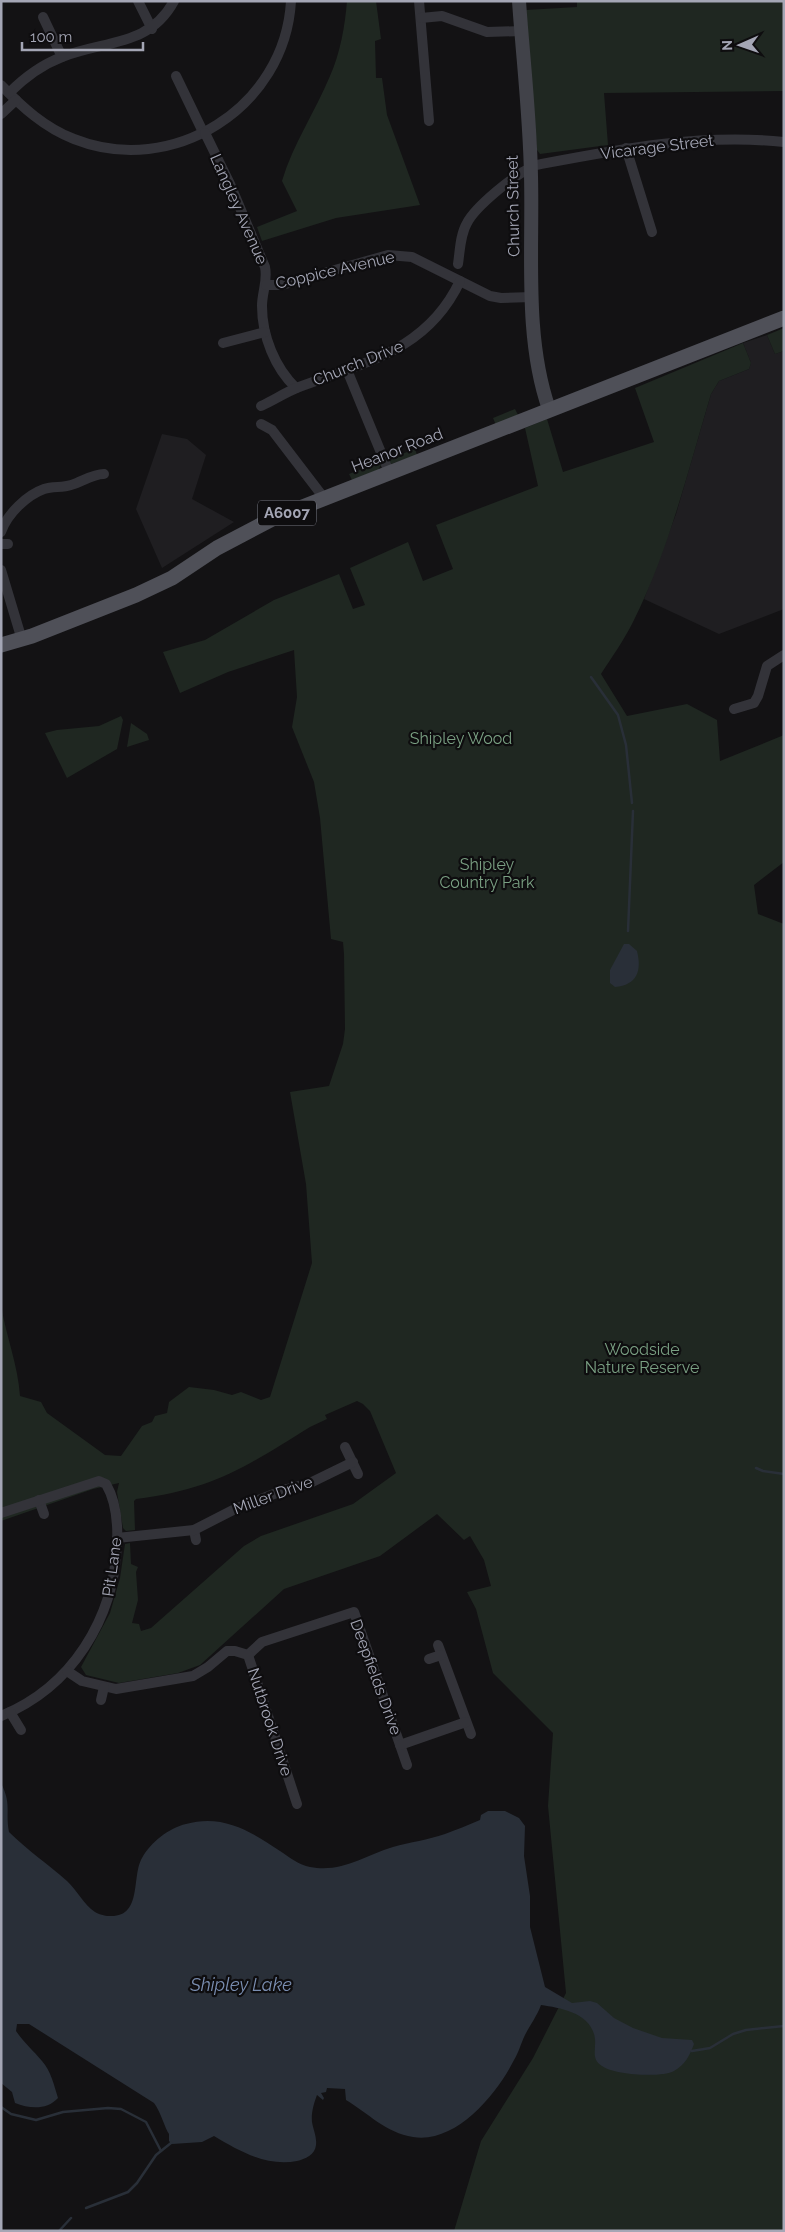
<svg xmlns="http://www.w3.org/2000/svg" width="785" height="2232" font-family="Raleway,sans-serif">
<rect width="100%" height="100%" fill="#131214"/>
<!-- built -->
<g fill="#1f1e21">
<path d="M767,335l8,19 9,-3v258l-65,25 -75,-35 32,-85 35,-120 8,-13 30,-12 2,-6 -8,-20z"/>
<path d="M162,434l25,5 19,16 -14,44 42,23 -72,46 -26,-59z"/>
</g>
<!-- green -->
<g fill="#1f2721">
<path d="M347,1h29l5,38 -6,2 1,37h6l5,37 33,90 -84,13 -74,23 -5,-14 40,-16 -15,-30c11,-37 33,-69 48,-105 10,-22 15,-50 17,-75z"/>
<path d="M577,1h207v90l-180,2 4,52 -68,9 -3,-4 -11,-140 51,-3z"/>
<path d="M784,328v23l-9,3 -8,-19z"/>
<path d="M743,343l8,20 -2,6 -30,12 -8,13c-23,77 -42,156 -78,228 -9,18 -21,35 -32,52l26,42 60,-12 30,16 3,41 64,-26v127l-30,23 4,29 26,10v1307h-330l27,-90 52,-83 33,-65 -18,-187 5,-73 -60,-60 -17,-64 -9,-17 24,-6 -7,-26 -14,-24 -6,4 -27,-26 -57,42 -96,33 -84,76 -22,8 -59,10 -33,-8 -5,-8 29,-54 10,-35 5,-34 5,-1 1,21 7,3 -2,5 2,28 -6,23 7,1 2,7 10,-3 93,-82 17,-10 92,-32 43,-31 -26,-62 -7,-7 -6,-3 -32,14 2,4 -17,8c-63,39 -97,63 -174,72l-2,2 1,29 -9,1 -3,-3 -6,-36 2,-9 -26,6 -92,32v-216c5,31 17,60 19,91l21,6 6,11 58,42 16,1 21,-30 10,-4 3,-6 12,-3 2,-11 20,-15 25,3 18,5 9,-3 20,8 9,-3 42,-134 -6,-79 -16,-92 39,-6 14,-42 2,-15 -1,-75 -1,-12 -12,-3 -11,-121 -6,-36 -22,-55 5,-30 -3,-47 -66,22 -48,21 -17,-41 42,-12 69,-40 65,-26 14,35 12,-4 -15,-37 58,-26 15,39 30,-12 -17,-44 102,-39 -13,-58 22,-9 16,53 91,-30 -19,-54z"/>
<path d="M515,409l3,6 -22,10 -3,-7z"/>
<path d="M415,449l2,6 -26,9 -2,-5z"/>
<path d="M380,462l1,3 -3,5 -26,10 -3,-6z"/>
<path d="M121,716l2,4 -6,29 -50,29 -22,-45 12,-3 42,-4z"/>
<path d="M131,723l16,11 2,6 -22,7z"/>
</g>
<!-- water -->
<g fill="#292f38">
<path d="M624,944h5l8,7c5,20 0,34 -22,36l-5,-4v-13z"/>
<path d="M1,1783c11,22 4,28 8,49 18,18 39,32 58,49 10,9 17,24 28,31 3,2 10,4 14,4 34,2 22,-39 33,-58 9,-16 27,-30 44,-34 37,-10 64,7 94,27 9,6 19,14 30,16 32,6 54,-11 83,-20 17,-5 35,-7 52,-13 11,-4 23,-9 35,-14l1,-5 7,-4h17l14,7 6,8 -1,30 6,40v31l15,60 27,16 18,-2 7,2 17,15 19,10 29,10 30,2 2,4c-4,11 -9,21 -20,27 -13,7 -60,4 -72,-5 -11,-7 -6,-16 -7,-27 -3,-26 -34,-31 -54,-34 -4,11 -11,20 -16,30 -4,8 -6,17 -11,25 -17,34 -58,84 -101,77 -27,-4 -45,-24 -67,-37l-1,-11 -18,-1 -1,4 -5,1 3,5 -1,2 -6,-5c-3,8 -6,18 -5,27 1,7 5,15 4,23 -1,10 -11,14 -19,16 -30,6 -58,-10 -83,-25l-12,6 -30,2 -3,-3v-7c-4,-5 -8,-22 -15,-31l-125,-79h-12l-1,7c8,12 17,19 26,30 9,10 12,24 16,37 -11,12 -28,11 -43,5l-3,-11 -11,-9z"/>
</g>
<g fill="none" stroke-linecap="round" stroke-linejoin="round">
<!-- stream -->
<g stroke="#292f38" stroke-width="2.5">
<path d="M591,677l27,38 8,30 6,58"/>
<path d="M628,931l5,-120"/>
<path d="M756,1468l7,3 21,3"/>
<path d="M692,2051l18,-3 23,-14 13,-4 38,-4"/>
<path d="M1,2107l10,7 25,6 27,-8 45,-4 13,1 25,13 15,29"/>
<path d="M86,2208l42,-16 9,-9 19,-28 15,-12"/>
<path d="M59,2231l12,-13"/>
</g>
<!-- street -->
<g stroke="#333339" stroke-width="10">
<path d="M138,1l14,28"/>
<path d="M419,1l10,120"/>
<path d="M43,17l19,40"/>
<path d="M421,18l21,-2 45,16 34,-1"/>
<path d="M176,76l28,58"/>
<path d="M1,85c21,22 44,43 73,54 98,39 211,-31 217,-138"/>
<path d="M9,93c16,-16 32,-28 53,-36 43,-17 87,-10 112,-56"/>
<path d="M1,114l15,-14"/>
<path d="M205,133l25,51 35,83c3,14 -3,25 -3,39 0,30 13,62 34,82"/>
<path d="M626,148l26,84"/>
<path d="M531,166c84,-16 167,-33 253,-24"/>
<path d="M458,264c2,-13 2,-29 9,-41 8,-16 48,-49 64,-55"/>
<path d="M266,285h16l106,-30 24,2 78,39 11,2 31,-1"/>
<path d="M223,343l42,-11"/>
<path d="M347,370l42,102"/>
<path d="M261,406c13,-6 25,-14 38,-19 66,-25 128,-36 161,-106"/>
<path d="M261,424l11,6 52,68"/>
<path d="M1,532c6,-18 26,-37 43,-43 9,-3 18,-1 27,-4 11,-3 21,-11 33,-11"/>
<path d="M1,544h7"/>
<path d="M1,570l21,70"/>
<path d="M734,709l20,-6 4,-7 9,-30 17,-11"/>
<path d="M345,1447l13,27"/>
<path d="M39,1500l5,14"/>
<path d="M1,1513l98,-32 7,3c10,17 12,41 11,60 -3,75 -45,143 -116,172"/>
<path d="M194,1530l2,10"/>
<path d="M117,1538l77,-8 41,-21 52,-20 23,-6 43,-21"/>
<path d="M438,1645l33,89"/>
<path d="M248,1655l14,-13 92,-30 53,153"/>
<path d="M429,1659l12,-4"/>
<path d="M67,1671l15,10 34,8 77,-13 15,-9 19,-16h8l13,4 49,149"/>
<path d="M101,1700l3,-13"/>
<path d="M10,1712l11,18"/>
<path d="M400,1745l66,-23"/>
</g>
<!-- secondary -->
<path stroke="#414249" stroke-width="14" d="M519,1c4,58 11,116 12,175 2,75 -7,162 18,233"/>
<!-- primary -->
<path stroke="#4f5058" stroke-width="15" d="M1,645l31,-9 104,-41 36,-17 45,-30 55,-29 512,-201"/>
</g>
<g text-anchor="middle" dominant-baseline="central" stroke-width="4.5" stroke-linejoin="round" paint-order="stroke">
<!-- shield labels -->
<rect fill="#0e0d0f" stroke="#777883" stroke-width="1" x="258" y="500.5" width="58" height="25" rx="4"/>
<g font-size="15" font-weight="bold" fill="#a4a6b5">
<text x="287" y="513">A6007</text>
</g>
<!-- street labels -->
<g font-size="16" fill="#a4a6b5" stroke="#0e0d0f">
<text transform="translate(657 147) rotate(-7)">Vicarage Street</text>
<text transform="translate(513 206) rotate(-91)">Church Street</text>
<text transform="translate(239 209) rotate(66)">Langley Avenue</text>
<text transform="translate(335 270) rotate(-13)">Coppice Avenue</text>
<text transform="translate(358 363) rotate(-22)">Church Drive</text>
<text transform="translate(397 450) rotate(-21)">Heanor Road</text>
<text transform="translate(273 1495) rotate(-20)">Miller Drive</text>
<text transform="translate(112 1567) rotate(-82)">Pit Lane</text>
<text transform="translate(376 1677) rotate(70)">Deepfields Drive</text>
<text transform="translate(270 1722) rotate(72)">Nutbrook Drive</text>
</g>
<!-- park labels -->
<g font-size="16" fill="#7aa083" stroke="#0e0d0f">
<text x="461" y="738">Shipley Wood</text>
<text x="487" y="864">Shipley<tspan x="487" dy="18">Country Park</tspan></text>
<text x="642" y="1349">Woodside<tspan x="642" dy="18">Nature Reserve</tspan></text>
</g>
<!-- water labels -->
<g font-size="18" font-style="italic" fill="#7a8eb1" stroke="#0e0d0f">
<text x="241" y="1984">Shipley Lake</text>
</g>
</g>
<!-- border -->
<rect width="785" height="2232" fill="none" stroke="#a4a6b5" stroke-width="5"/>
<!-- north arrow -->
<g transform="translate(740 45) rotate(268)" stroke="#0e0d0f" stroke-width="4" paint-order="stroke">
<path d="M0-4L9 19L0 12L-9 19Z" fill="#a4a6b5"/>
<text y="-8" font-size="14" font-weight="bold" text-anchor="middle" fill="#a4a6b5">N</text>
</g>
<!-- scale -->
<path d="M22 42v8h121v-8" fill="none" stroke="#a4a6b5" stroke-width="2.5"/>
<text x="30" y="42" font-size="15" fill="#a4a6b5" stroke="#0e0d0f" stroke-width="4" paint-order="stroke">100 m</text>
</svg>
